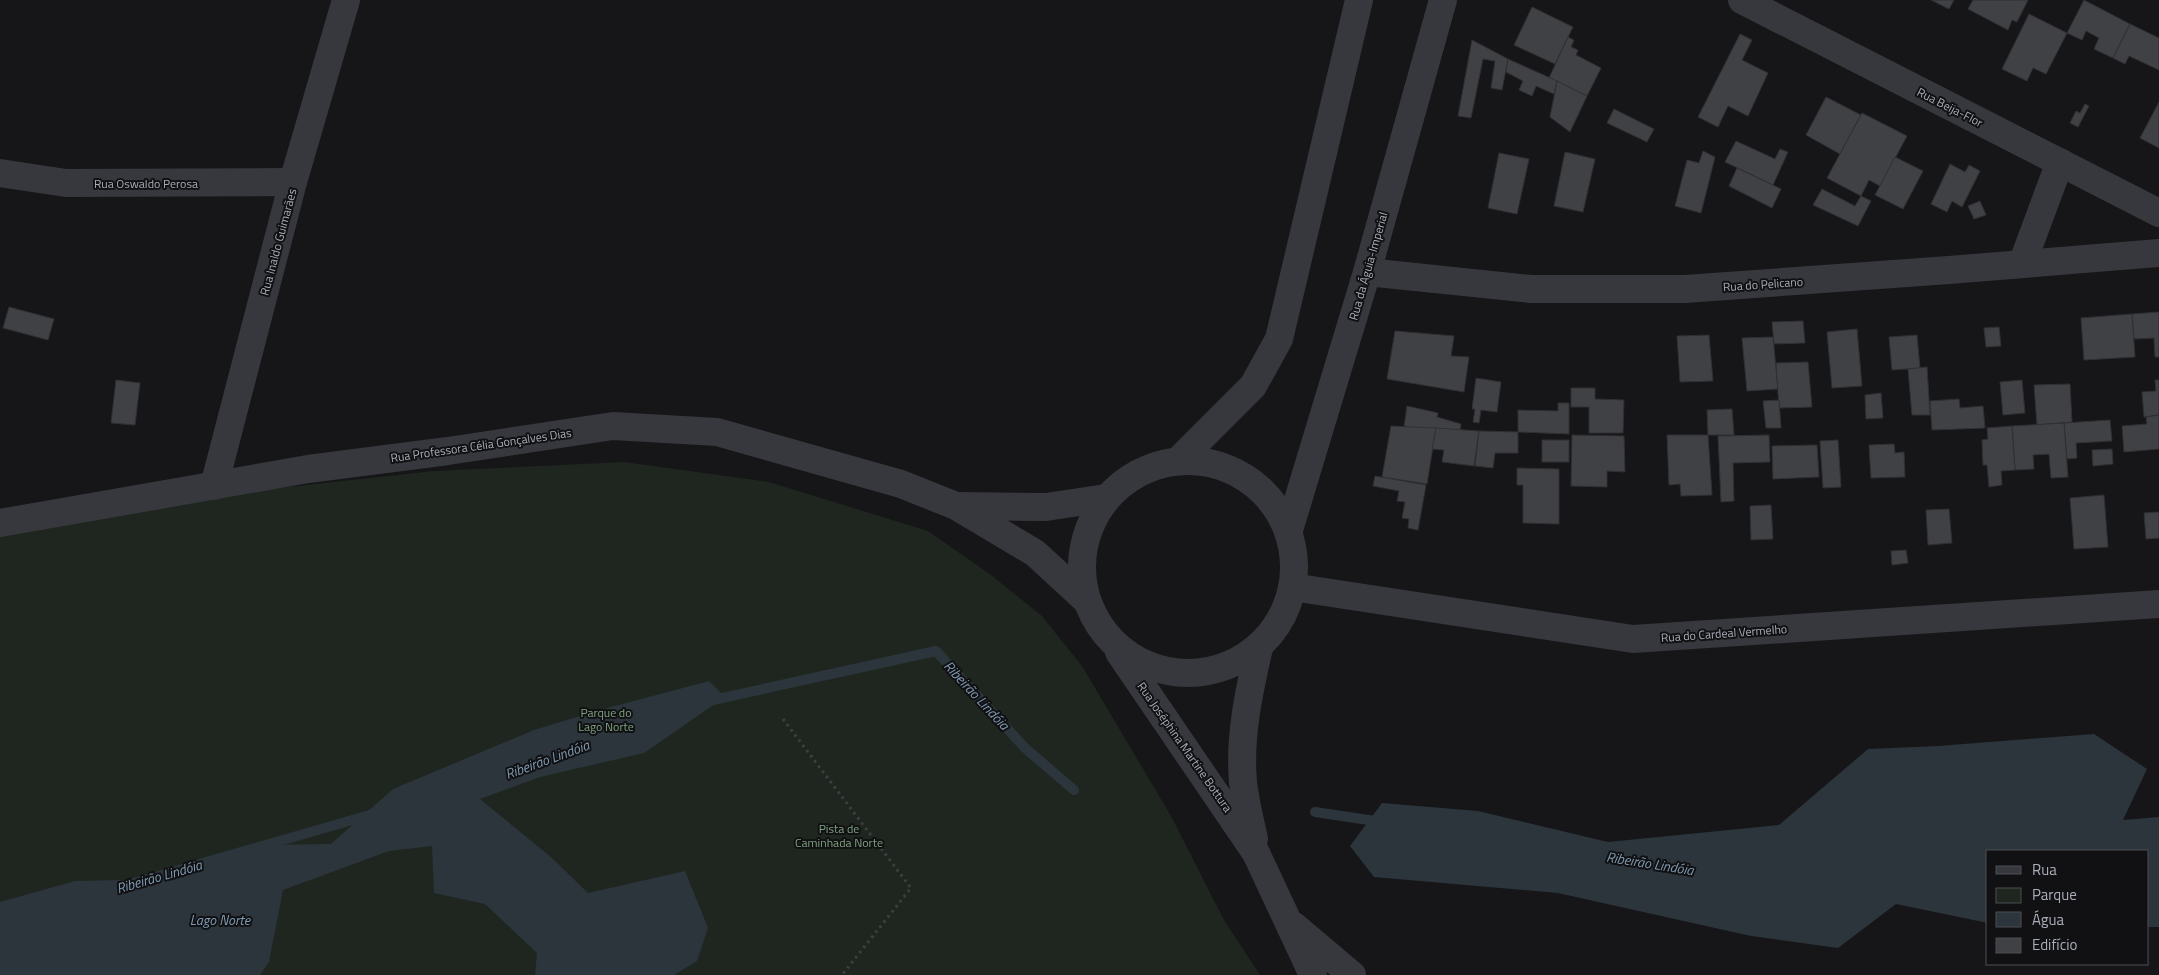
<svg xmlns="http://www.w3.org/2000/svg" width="2159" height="975" font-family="'Titillium Web',sans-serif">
<rect width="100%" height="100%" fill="#161618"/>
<!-- green -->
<path fill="#1e261f" d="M624,462l145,20 159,49 63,44 51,41 40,50 89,150 53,104 36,55h-1260v-439l215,-41 219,-24z"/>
<!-- water -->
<g fill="#2c353c">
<path d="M709,681l16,16 -81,56 -104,24 -60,22 72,59 36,35 97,-22 23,57 -11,33 -23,14h-139l2,-22 -52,-49 -51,-11 -2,-47 -43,5 -106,39 -14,72 -9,13h-260v-73l75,-21 90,-2 100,-34 66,-1 62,-55 141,-59 66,-20z"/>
<path d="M2094,734l53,35 -24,51 36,-3v110h-11v-76h-160v72l-92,-19 -58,44 -87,-12 -193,-43 -184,-16 -24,-31 32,-43 96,8 130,31 171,-17 89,-76 70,-3z"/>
</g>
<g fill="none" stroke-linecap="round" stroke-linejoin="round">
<!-- stream -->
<g stroke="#2c353c" stroke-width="10">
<path d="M713,700l223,-49 89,97 49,42"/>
<path d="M1315,812l67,10"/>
<path d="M134,883l239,-69"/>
</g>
</g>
<!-- building -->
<g fill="#404145" stroke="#303034">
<path d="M1931,0h23l-5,9z"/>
<path d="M1973,0h55l-11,22 -5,-2 -4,10 -40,-21z"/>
<path d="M2084,0l46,24 -17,34 -19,-9 5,-11 -13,-7 -4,9 -15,-7z"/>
<path d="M1532,7l41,20 -18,37 -41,-19z"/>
<path d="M2029,14l38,19 -21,41 -13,-6 -6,13 -25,-12z"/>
<path d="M2130,24l29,14v32l-30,-14 -4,8 -12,-6z"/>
<path d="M1740,34l12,6 -10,20 26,13 -20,43 -20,-10 -10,21 -20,-10z"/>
<path d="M1568,37l6,3 -3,7 7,3 -2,5 25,13 -14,28 -38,-18z"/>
<path d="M1472,40l36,19 -6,31 -11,-2 4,-27 -12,-2 -12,59 -13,-2z"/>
<path d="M1508,59l49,22 -3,13 -18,-8 -4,10 -13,-6 4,-9 -17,-9z"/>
<path d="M1557,81l30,15 -17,36 -20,-15z"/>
<path d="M1826,97l35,18 -21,39 -34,-19z"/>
<path d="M2159,102v46l-19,-10z"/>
<path d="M2085,104l4,2 -11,21 -8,-4 6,-12 4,2z"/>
<path d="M1614,109l40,20 -7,13 -40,-19z"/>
<path d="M1862,113l45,23 -27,50 -11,-6 -8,16 -34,-18z"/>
<path d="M1736,141l39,18 5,-10 8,3 -15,33 -48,-23z"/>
<path d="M1703,151l12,6 -14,56 -26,-7 12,-46 12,3z"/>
<path d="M1565,152l30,7 -12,53 -29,-6z"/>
<path d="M1499,153l30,6 -12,55 -29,-6z"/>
<path d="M1895,157l28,14 -20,38 -28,-14z"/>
<path d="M1950,164l15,8 4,-7 11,6 -18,36 -10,-6 -5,11 -16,-8z"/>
<path d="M1737,168l44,21 -9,19 -43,-22z"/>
<path d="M1822,189l33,17 6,-10 10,5 -13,25 -45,-21z"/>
<path d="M1980,201l6,14 -12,4 -6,-13z"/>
<path d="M9,307l45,12 -6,21 -45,-12z"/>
<path d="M2159,312v45h-4l-1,-19 -20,1 -2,-25z"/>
<path d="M2132,314l3,43 -51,3 -3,-42z"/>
<path d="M1803,321l2,22 -31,1 -2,-22z"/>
<path d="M1999,327l2,19 -15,1 -2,-19z"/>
<path d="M1857,329l5,57 -30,2 -5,-56z"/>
<path d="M1395,331l59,5 -3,20 18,1 -5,35 -77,-13z"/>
<path d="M1709,335l4,46 -33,1 -3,-46z"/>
<path d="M1917,335l3,33 -28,2 -3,-33z"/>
<path d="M1773,337l5,52 -31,2 -5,-53z"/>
<path d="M1808,362l4,45 -33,1 -3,-45z"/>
<path d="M1927,367l3,48h-18l-4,-46z"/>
<path d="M1476,378l25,4 -4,30 -16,-2 -2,13 -6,-1 2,-13h-3z"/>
<path d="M116,380l24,3 -5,42 -24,-2z"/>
<path d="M2022,380l3,33 -22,2 -3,-33z"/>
<path d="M2155,380h4v35l-15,2 -2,-25 14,-1z"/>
<path d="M2070,384l2,38 -35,3 -3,-40z"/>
<path d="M1571,388h24v11l29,1 -1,33h-34v-26h-18z"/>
<path d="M1881,393l2,25 -17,1 -1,-24z"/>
<path d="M1959,399l1,9 23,-2 2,22 -53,2 -2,-29z"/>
<path d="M1779,400l2,28h-15l-3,-27z"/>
<path d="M1558,403h11v31l-51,-2v-22l40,1z"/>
<path d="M1407,406l31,7 -1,4 24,7 -1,6 -56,-3z"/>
<path d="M1732,409l2,26h-26l-1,-25z"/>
<path d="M2159,415v34l-35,3 -2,-26 25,-2 -1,-7z"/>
<path d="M2110,420l2,21 -36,2 1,15 -10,1 -3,-36z"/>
<path d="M2064,423l4,54 -17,1 -2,-24 -16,1 1,14 -19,1 -3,-44z"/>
<path d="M1391,426l45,2 -9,56 -45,-7z"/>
<path d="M2012,426l3,44 -14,1 1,14 -13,2 -2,-22h-4l-1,-25 6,-1 -1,-11z"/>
<path d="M1436,428l43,3 -5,35 -32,-4 2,-12 -12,-1z"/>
<path d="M1479,431l39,1v21h-23l-2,15 -18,-2z"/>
<path d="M1572,435l52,1 1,36 -18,-1v16l-36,-1z"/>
<path d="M1667,435h41l4,60 -31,1 -1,-12 -11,1z"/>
<path d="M1769,435l1,27 -37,1 1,38 -13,1 -3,-66z"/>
<rect x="1542" y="440" width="27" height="22"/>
<path d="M1838,440l3,47 -18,1 -3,-47z"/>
<path d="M1894,444l1,9 9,-1 1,25 -34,1 -2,-33z"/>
<path d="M1817,445l2,32 -46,2 -1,-33z"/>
<path d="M2112,449l1,15 -20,2 -1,-16z"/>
<path d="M1517,468l42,1v55l-36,-1v-38h-6z"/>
<path d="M1375,476l51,9 -8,45 -10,-2 1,-9 -7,-1 3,-16 -8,-1 2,-10 -26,-5z"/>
<path d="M2104,495l4,52 -34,2 -4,-51z"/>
<path d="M1771,505l2,34 -22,1 -1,-34z"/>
<path d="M1949,509l3,34 -24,2 -2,-35z"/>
<path d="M2159,512v26l-13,1 -2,-26z"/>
<path d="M1906,550l2,13 -16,2 -1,-14z"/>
</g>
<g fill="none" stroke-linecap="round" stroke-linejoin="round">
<!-- path -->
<path stroke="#3d3f44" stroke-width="3" stroke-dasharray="2.5 4" stroke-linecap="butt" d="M783,719l128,169 -69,87"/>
<!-- minor -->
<g stroke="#37383d" stroke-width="28">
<path d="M1742,0l417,213"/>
<path d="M0,173l66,10 227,-1"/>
<path d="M2022,264l38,-102"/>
<path d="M1367,272l164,17h154l264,-19 210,-17"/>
<path d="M1179,460l74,-74 26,-47 80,-339"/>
<circle cx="1188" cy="567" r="106"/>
<path d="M214,486l79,-304 53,-182"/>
<path d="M958,506l88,1 60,-9"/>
<path d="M0,523l308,-54 140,-18 165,-25 104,6 184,52 55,22 79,47 52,48"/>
<path d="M1289,530l78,-258 76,-272"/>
<path d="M1292,587l341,52 526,-35"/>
<path d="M1119,652l137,201 57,122"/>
<path d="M1254,839c-4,-19 -9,-38 -11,-57 -4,-45 6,-91 16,-134"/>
<path d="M1294,926l58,49"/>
</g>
</g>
<g text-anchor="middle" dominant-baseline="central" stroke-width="4" stroke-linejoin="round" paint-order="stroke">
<!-- street labels -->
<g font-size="12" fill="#a8adb8" stroke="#111113">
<text transform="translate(1950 107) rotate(27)">Rua Beija-Flor</text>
<text x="146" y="183">Rua Oswaldo Perosa</text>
<text transform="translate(278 242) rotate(-75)">Rua Inaldo Guimarães</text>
<text transform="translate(1368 266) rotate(-74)">Rua da Águia-Imperial</text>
<text transform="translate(1763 284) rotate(-4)">Rua do Pelicano</text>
<text transform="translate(481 445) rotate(-8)">Rua Professora Célia Gonçalves Dias</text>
<text transform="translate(1724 633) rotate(-4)">Rua do Cardeal Vermelho</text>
<text transform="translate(1185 747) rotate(55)">Rua Joséphina Martine Bottura</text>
</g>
<!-- park labels -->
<g font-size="12" fill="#7fa381" stroke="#111113">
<text x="606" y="712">Parque do<tspan x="606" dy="14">Lago Norte</tspan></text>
<text x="839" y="828">Pista de<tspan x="839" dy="14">Caminhada Norte</tspan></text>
</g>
<!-- water labels -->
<g font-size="14" font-style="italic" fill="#7f9bb3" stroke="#111113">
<text transform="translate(977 695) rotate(47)">Ribeirão Lindóia</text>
<text transform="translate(547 759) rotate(-20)">Ribeirão Lindóia</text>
<text transform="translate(1650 863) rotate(9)">Ribeirão Lindóia</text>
<text transform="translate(159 876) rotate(-16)">Ribeirão Lindóia</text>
<text x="220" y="919">Lago Norte</text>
</g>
</g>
<!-- legend -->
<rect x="1986" y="850" width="162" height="115" fill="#111113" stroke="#4d4f55"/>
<rect x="1996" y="866" width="25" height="8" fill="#37383d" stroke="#4d4f55"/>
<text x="2032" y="875" font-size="15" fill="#a8adb8">Rua</text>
<rect x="1996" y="888" width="25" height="15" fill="#1e261f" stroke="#4d4f55"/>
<text x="2032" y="900" font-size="15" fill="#a8adb8">Parque</text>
<rect x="1996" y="912" width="25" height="15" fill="#2c353c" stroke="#4d4f55"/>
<text x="2032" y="925" font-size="15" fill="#a8adb8">Água</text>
<rect x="1996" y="938" width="25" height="15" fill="#404145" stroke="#4d4f55"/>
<text x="2032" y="950" font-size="15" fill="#a8adb8">Edifício</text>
</svg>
